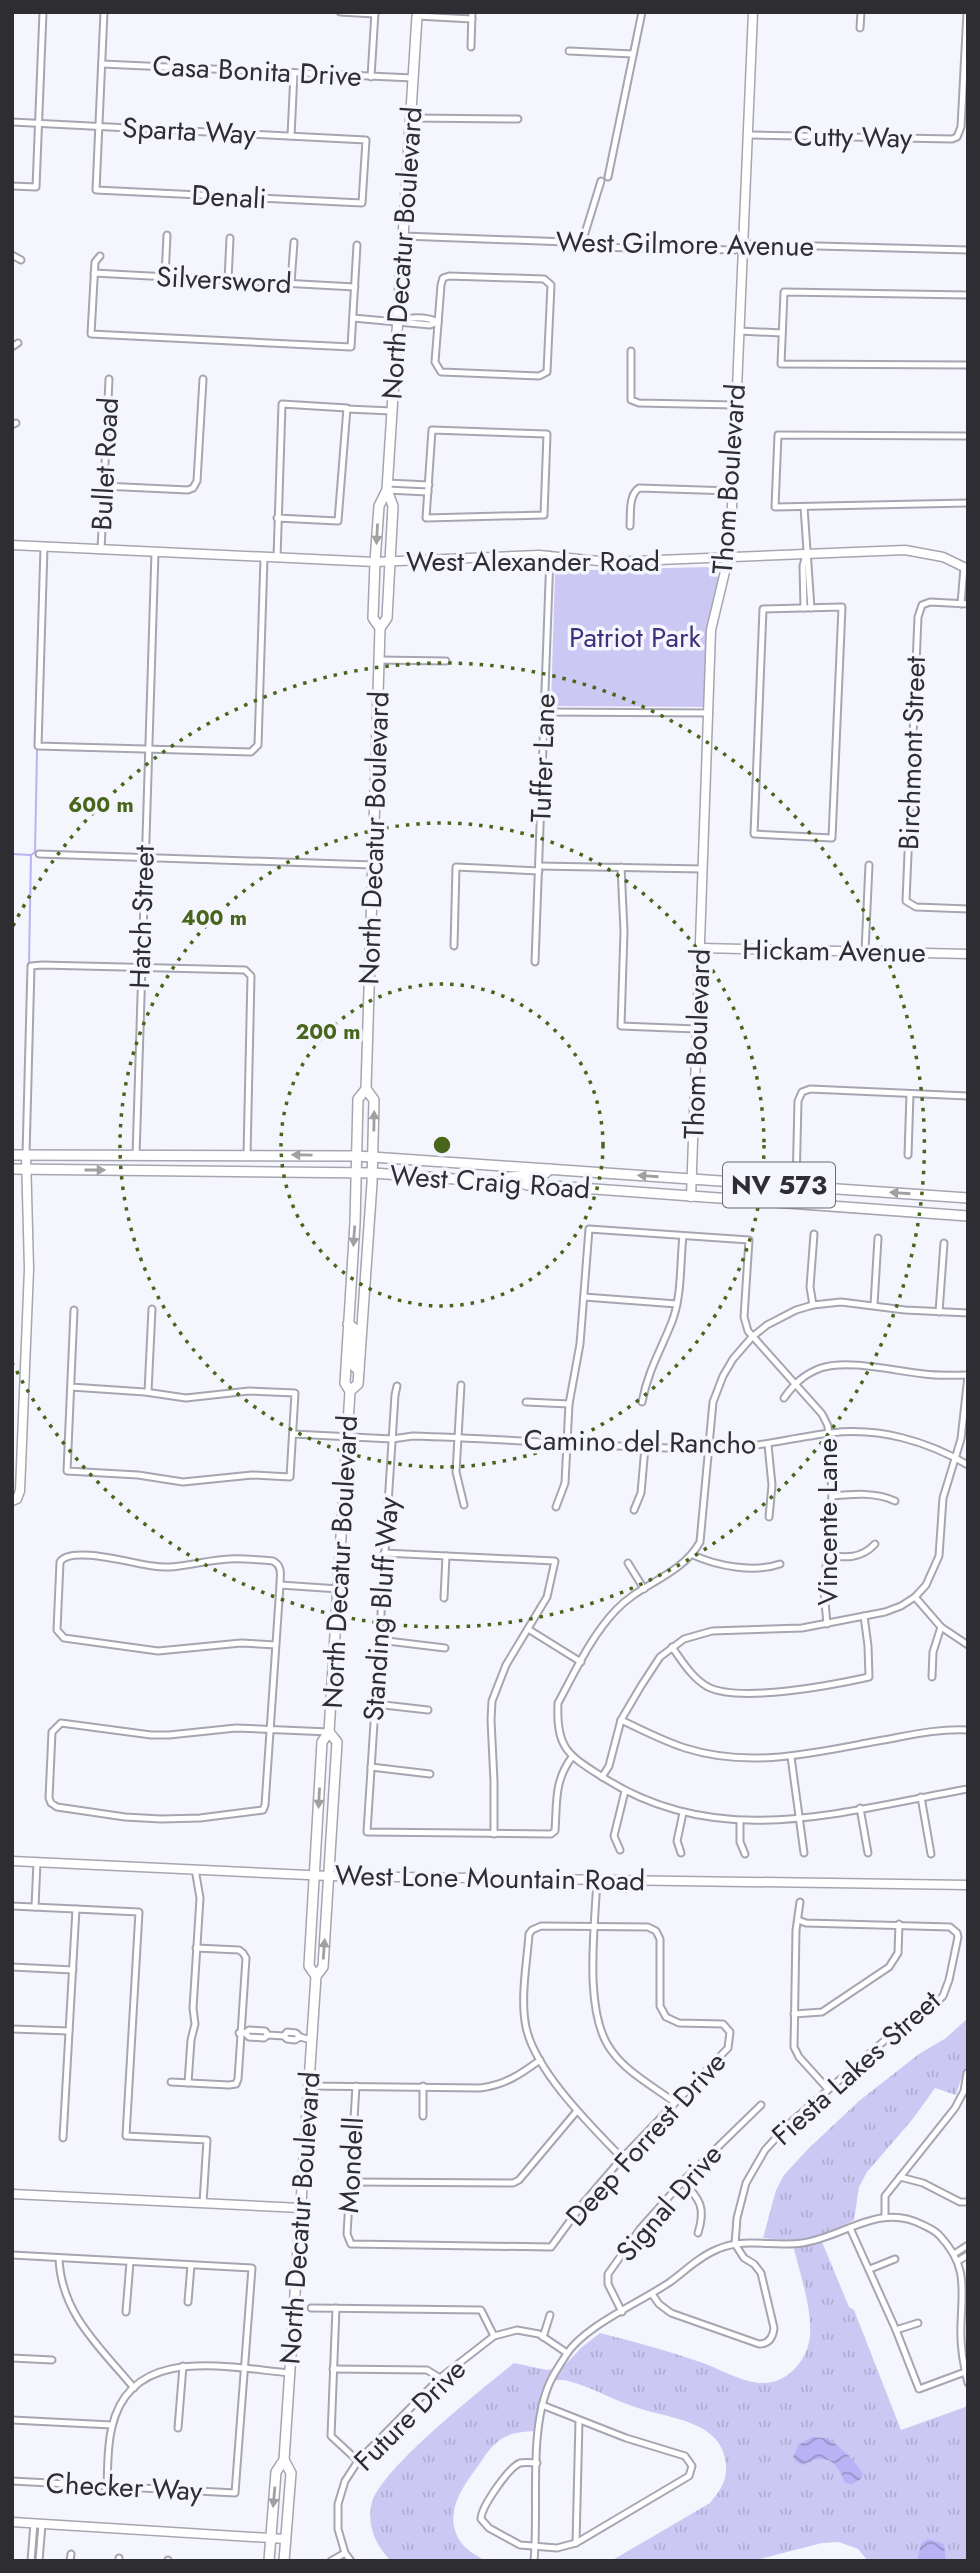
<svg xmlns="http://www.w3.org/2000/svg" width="980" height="2573" font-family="Jost,sans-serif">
<defs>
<pattern id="grass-tufts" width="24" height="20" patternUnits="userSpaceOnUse" patternTransform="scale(1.75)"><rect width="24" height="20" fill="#ccc8f4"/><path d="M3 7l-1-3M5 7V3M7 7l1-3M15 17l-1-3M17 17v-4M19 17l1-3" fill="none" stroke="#b0acd2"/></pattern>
<pattern id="water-waves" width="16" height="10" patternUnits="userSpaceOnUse" patternTransform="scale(1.75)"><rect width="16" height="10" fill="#bab2f4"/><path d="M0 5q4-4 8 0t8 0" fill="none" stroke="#9891c6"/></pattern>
</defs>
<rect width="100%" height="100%" fill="#f5f5fe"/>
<!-- grass -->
<path fill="url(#grass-tufts)" d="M968,2018v52h-4l-8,25 -21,-7 -23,32 -45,52 -8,15 -5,33 -34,17 29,70 5,3 47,120 67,-24v155h-100l-10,-12 -19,-7 -17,1 -70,18h-141l99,-58c10,-12 17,-22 16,-38 -3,-44 -55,-46 -88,-57 -23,-7 -46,-21 -70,-27 -6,-2 -15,0 -21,0l-7,20 -5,30c-11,1 -22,1 -32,7 -11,6 -18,18 -25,28 -17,23 -37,51 -15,79 5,6 15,11 22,16h-94c-15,-15 -25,-36 -19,-59 11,-35 110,-113 142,-139l33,7 16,-3 19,-20 18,-14c35,9 69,18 103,30 19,7 42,21 62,20 24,-1 43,-24 45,-47 2,-31 -11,-64 -18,-95l-29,-3 13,-48 8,-15 24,-26 51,-48 60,-47 27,-16z"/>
<!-- park -->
<path fill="#ccc8f4" d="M707,567l8,5 4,7 -12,52 -3,76 -153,-1 4,-135z"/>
<!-- water -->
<g fill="url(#water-waves)">
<path d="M812,2437c6,1 12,0 18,3 8,4 30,26 33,34l-2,5 -9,5 -7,-1c-8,-23 -21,-31 -42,-18l-7,-3 -3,-5 5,-12z"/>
<path d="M928,2539l16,5 2,17h-29l4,-17z"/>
</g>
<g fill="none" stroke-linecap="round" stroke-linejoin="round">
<!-- stream -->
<g stroke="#bab2f4" stroke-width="2">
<path d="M12,854l18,1"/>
<path d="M29,962l2,-107 4,-3 2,-101"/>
</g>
<defs>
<g id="street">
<path d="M340,12l35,2"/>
<path d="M417,16l55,3"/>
<path d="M860,28l1,-16"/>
<path d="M471,47l1,-35"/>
<path d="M569,51l64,3"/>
<path d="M102,64l311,14"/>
<path d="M371,77l4,-65"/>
<path d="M411,118l107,1"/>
<path d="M12,122c118,6 236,12 354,18l-4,63 -266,-13 8,-178"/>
<path d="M749,135l203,4 5,-2 4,-10 6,-115"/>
<path d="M291,136l3,-63"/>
<path d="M608,177l34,-165"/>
<path d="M12,186l24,1 7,-175"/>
<path d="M403,236l164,6 21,5 147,3 10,-6 223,6"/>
<path d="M581,246l20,-65"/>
<path d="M12,255l9,5"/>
<path d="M100,256l-5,6 -4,72 260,13 6,-102"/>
<path d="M94,273l261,14"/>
<path d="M449,276l95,3 7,6 -4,87 -8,4 -98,-4 -6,-10 6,-77 2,-7z"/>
<path d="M165,277l2,-42"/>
<path d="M228,280l2,-42"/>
<path d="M291,283l3,-41"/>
<path d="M968,295l-184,-3 -3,72 187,1"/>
<path d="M353,318l77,7 8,-3"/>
<path d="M397,321c14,-4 28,-5 41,1"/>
<path d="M739,331l43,2"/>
<path d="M12,347l6,-4"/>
<path d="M631,351v49l8,3 96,2"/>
<path d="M347,409l45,2"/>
<path d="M12,425l4,-2"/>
<path d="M432,430l115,4 -3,81 -118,3z"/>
<path d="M968,436l-190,-1 -3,72 193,-4"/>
<path d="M387,483l42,2"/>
<path d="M103,486l85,4 5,-2 4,-7 6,-102"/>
<path d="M387,490l41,2"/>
<path d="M804,507l7,101"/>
<path d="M277,518l61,3 9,-113 -65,-4 -5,154"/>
<path d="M630,526c1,-12 -2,-30 9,-38l93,3"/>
<path d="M44,547l-6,199 213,6 7,-7 6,-187"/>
<path d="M101,550l8,-171"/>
<path d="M961,604l3,-37"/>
<path d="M968,604l-38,-2 -8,3 -4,12 -12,284 10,6 52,2"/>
<path d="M842,607l-10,231 -78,-4 9,-225z"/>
<path d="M804,608l-1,-42 3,-11"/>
<path d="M379,660l67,1"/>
<path d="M545,712l164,1"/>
<path d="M39,854l334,11"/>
<path d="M539,866l164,3"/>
<path d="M621,867l3,64 -3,95 76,3"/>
<path d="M454,946l2,-79 83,4"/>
<path d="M865,951l4,-86"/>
<path d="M535,962l15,-407"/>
<path d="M26,1155l5,-189 11,-1 203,5 6,6 -4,179"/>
<path d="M908,1155l2,-61"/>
<path d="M136,1156l19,-604"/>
<path d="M796,1186l2,-85 4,-9 8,-3 158,7"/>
<path d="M584,1297l93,7"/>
<path d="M813,1305l-3,-18 4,-53"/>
<path d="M874,1305l4,-67"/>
<path d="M939,1312l5,-69"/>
<path d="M968,1313l-63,-3 -64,-8 -28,3 -17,5 -29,15 -15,12 -19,22 -10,17 -10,26 -13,140c-19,34 -59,41 -84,68 -25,26 -41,62 -58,93 -2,46 10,52 46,75 116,74 239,33 364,11"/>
<path d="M461,1385l-5,87 8,33"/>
<path d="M397,1386l-2,9 -28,437 184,2 4,-3c2,-29 -1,-50 17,-74"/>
<path d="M71,1387l74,5 41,6 63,-7 46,2 -5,84 -38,-2 -69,7 -45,-7 -71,-4 7,-161"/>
<path d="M148,1392l4,-83"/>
<path d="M784,1398c10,-14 20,-24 37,-30 27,-9 74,3 103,6 14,2 29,1 44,1"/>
<path d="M526,1402l43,2"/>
<path d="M642,1402c6,-32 20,-54 31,-83 9,-26 7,-57 10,-83"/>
<path d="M293,1434l99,5 21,-3c97,3 195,11 292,13 44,1 83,-11 126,-16 48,-6 96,8 137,32"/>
<path d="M768,1445l4,40 -3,32"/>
<path d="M832,1496c21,-2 44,-4 63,5"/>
<path d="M556,1507l9,-24 4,-79 11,-60 9,-115 160,11 -5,77 4,14 74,83 6,12 4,70 -8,95 3,33"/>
<path d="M634,1510l7,-17 4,-46"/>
<path d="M384,1553l171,8 -8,36 -41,68 -14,36 -1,19 3,61v53"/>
<path d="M693,1555c24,11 61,18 87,9"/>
<path d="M826,1555c20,3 35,4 49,-11"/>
<path d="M628,1563l16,26"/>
<path d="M280,1585l59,4"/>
<path d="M915,1597l26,30 27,18"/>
<path d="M444,1598l2,-42"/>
<path d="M528,1629l53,33"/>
<path d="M379,1640l66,8"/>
<path d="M276,1645l-35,-2 -83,8 -94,-13 -7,-8 3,-68c10,-17 74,2 93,4 25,4 51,-6 76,-7 14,-1 29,1 44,2 10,5 7,14 7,24l-15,220 -2,5 -63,8 -39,1 -36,-2 -68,-10 -6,-4 -2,-5 3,-66 9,-9 90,12h18l67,-7 93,4"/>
<path d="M672,1647c10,14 20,31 36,40 33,16 125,-2 161,-10l-1,-31 -4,-30"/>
<path d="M932,1677l1,-25 8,-25"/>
<path d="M375,1704l53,6"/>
<path d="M621,1720c21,10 42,21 64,28 63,20 124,6 187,-6 31,-5 64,-14 96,-12"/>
<path d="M791,1757l13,96"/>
<path d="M371,1767l59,7"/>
<path d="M602,1777l7,-11 12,-46 20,-34 19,-29 24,-18 28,-8 90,-3 83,-16 16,-6 14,-9 11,-12 13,-29 4,-58 18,-59 7,-63"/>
<path d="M921,1797l10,57"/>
<path d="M860,1808l8,45"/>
<path d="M740,1822v20l5,12"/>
<path d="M620,1850l-6,-14 11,-45"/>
<path d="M681,1853l-4,-12 6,-28"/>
<path d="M597,1879c-2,47 -14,133 14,171 15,22 42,36 63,52"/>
<path d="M800,1902l-4,28 -2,117 5,10 28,31"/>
<path d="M12,1906l127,6 -13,224 81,4 -4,63"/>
<path d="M35,1907l2,-45"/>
<path d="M12,1967l61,3"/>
<path d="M794,2014l28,-2 67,-45 9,-14 1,-29"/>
<path d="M12,2029l57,2"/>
<path d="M239,2033h6l4,-3 16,1 3,4 16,1 3,3 8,1 5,-3"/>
<path d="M245,2033l4,4 15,1 4,-3"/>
<path d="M284,2036l3,-4 9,1 4,4 11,3"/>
<path d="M171,2082l58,3 7,-1 2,-5c3,-40 5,-80 8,-121l-3,-5 -4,-3 -43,-2"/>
<path d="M188,2083l3,-43 4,-16 -2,-16 7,-110 -5,-29"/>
<path d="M309,2086l171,2c25,-3 41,-14 60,-28"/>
<path d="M356,2086l-9,148 4,10 200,3 30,-41 41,-48 106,-110 2,-16 -7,-8 -44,-1 -13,-6 -6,-11v-67l-4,-8 -8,-4 -107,-1 -9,4 -3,4c-2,29 -9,64 -3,93 9,44 65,99 96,131"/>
<path d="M423,2116v-30"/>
<path d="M63,2138l13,-229"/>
<path d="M900,2177l23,6 37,19h8"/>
<path d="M683,2181c17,19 23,26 15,52"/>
<path d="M350,2182l163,1 6,-3 57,-68"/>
<path d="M885,2217v-21l70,-88 9,-17 3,-18"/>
<path d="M850,2228l46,102 23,59 46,-17"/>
<path d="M954,2254l14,-9"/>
<path d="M12,2255l240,13 -17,225 -223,-12"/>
<path d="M59,2258c2,56 41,89 75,130"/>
<path d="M958,2261l10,-6"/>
<path d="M870,2269l25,-10"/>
<path d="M652,2294l7,10 12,9 88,31c10,0 14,-7 15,-16l-13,-55 -7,-9 -10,-6 -9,-14 2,-26 9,-35 19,-33 23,-25 104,-91 36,-23 15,-15 6,-16 9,-43 -1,-4 -7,-6 -144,-4 -8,-3"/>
<path d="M188,2302l3,-37"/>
<path d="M311,2308l170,2 13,26"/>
<path d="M336,2308l-5,128 27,25"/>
<path d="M126,2312l4,-50"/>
<path d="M622,2312l-14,-28v-10l32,-45 43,-48 78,-76"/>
<path d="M896,2330l22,-7"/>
<path d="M543,2337l7,-22"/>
<path d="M12,2358l40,2"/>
<path d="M333,2369l94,1 13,8"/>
<path d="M12,2420l100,5"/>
<path d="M178,2428l5,-62"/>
<path d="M537,2463c-5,0 -12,-1 -17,0 -11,4 -39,44 -39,56l8,9 31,17 37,3 19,-5 113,-67 3,-10 -7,-10 -59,-18 -84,-33"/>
<path d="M107,2486c1,-19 0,-40 5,-59 19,-84 117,-59 179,-54"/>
<path d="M576,2543l3,-122"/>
<path d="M31,2561l3,-38"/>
<path d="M39,2561l3,-37"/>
<path d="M70,2561l1,-7"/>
<path d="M119,2561v-3"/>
<path d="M168,2561v-1"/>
<path d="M331,2561l14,-8"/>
<path d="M351,2561l-6,-8 -7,-24v-25l7,-23 13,-20 82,-83 54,-42 23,-6 22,4 28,19"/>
<path d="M534,2561c5,-54 -6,-131 16,-179 4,-9 11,-19 16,-27 18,-29 75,-53 104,-73 15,-11 30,-26 48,-33 27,-12 55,-2 84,-6 42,-6 77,-41 121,-18 6,3 13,6 17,11 28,30 22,52 21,89 -1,20 2,39 7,58"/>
</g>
<g id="secondary">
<path d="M12,545l363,17 164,-7 70,7 296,-12 38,7 25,12"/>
<path d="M701,948l267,6"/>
<path d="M691,1197l20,-567 17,-71 3,-29 22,-518"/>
<path d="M12,1501l5,-2 3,-8 9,-222 -3,-114"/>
<path d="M12,1861l317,15 639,9"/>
<path d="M12,2194l289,14"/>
<path d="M12,2522l274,17"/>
</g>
<g id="primary">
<path d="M380,628l7,-10 6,-112 -6,-16"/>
<path d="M12,1155l345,1 611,42"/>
<path d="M12,1169l361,4 595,43"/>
<path d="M505,1184l4,-7 13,-1 7,-8"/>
<path d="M527,1185l3,-8 12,-1 8,-7"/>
<path d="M348,1324l7,5 -1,15 6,11"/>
<path d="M350,1345l3,6v14l6,6"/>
<path d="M350,1391l8,-7 14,-201 2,-83 -8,-11"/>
<path d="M316,1976l-7,-10 13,-224 7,-10 21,-341 -5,-8 10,-160 3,-124 8,-10 14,-461 -7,-10 2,-56 4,-56 8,-16 30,-474 3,-4"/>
<path d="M284,2460l7,13 -7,88"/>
<path d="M269,2561l7,-89 8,-12 32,-484 7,-9 14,-225 -8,-10"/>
</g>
</defs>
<!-- street casing -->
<use href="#street" stroke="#a6a5b1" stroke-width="9"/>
<!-- secondary casing -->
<use href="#secondary" stroke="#a6a5b1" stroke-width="11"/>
<!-- primary casing -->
<use href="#primary" stroke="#a6a5b1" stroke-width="12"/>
<!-- street -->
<use href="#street" stroke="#fff" stroke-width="5"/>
<!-- secondary -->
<use href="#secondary" stroke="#fff" stroke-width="8"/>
<!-- primary -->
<use href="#primary" stroke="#fff" stroke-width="9"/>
</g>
<!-- one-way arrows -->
<defs><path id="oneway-solid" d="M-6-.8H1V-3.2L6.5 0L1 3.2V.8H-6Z" transform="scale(1.75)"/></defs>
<g fill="#a0a0a3">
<use href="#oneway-solid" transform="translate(377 534) rotate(93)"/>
<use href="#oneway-solid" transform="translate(374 1121) rotate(-89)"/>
<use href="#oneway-solid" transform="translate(302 1155) rotate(-179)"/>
<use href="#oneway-solid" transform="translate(95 1170)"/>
<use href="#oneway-solid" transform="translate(648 1176) rotate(-176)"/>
<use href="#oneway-solid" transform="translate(900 1193) rotate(-176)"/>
<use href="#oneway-solid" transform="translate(354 1236) rotate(94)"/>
<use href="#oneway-solid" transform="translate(319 1798) rotate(93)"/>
<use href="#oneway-solid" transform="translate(324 1949) rotate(-86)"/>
<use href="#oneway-solid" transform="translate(274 2497) rotate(95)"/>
</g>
<!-- distance rings -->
<g fill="none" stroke="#47661b" stroke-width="3.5" stroke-dasharray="3.5 7">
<circle cx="442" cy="1145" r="161"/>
<circle cx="442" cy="1145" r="322"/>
<path d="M13 926A482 482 0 1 1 13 1364"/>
</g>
<g text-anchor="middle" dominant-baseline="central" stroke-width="7" stroke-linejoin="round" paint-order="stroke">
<!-- shield labels -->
<rect fill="#f5f5fe" stroke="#69696f" stroke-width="2" x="723" y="1162.5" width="112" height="45" rx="5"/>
<g font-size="26" font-weight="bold" fill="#2d2d32">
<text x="779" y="1185">NV 573</text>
</g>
<!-- street labels -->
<g font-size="28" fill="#2d2d32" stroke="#f5f5fe">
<text transform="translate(257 71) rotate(3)">Casa Bonita Drive</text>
<text transform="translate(189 131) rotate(3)">Sparta Way</text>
<text transform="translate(853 137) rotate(1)">Cutty Way</text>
<text transform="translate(229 197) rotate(3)">Denali</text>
<text transform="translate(685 244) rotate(1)">West Gilmore Avenue</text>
<text transform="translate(402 253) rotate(-86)">North Decatur Boulevard</text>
<text transform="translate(224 280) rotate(3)">Silversword</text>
<text transform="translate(105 464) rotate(-87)">Bullet Road</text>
<text transform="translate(729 479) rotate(-86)">Thom Boulevard</text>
<text x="533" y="561">West Alexander Road</text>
<text transform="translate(912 753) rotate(-88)">Birchmont Street</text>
<text transform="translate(543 758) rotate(-88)">Tuffer Lane</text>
<text transform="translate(374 838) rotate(-88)">North Decatur Boulevard</text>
<text transform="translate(142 917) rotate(-88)">Hatch Street</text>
<text transform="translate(834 951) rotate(1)">Hickam Avenue</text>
<text transform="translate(697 1044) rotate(-88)">Thom Boulevard</text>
<text transform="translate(490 1182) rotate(4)">West Craig Road</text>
<text transform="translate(640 1442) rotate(1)">Camino del Rancho</text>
<text transform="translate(827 1522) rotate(-90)">Vincente Lane</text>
<text transform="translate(340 1562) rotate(-87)">North Decatur Boulevard</text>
<text transform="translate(381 1609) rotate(-86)">Standing Bluff Way</text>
<text transform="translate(490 1878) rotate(1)">West Lone Mountain Road</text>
<text transform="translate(856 2068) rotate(-42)">Fiesta Lakes Street</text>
<text transform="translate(646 2139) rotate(-48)">Deep Forrest Drive</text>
<text transform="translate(351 2165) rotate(-87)">Mondell</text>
<text transform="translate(669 2203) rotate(-49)">Signal Drive</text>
<text transform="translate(300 2218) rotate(-86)">North Decatur Boulevard</text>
<text transform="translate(410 2415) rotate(-45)">Future Drive</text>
<text transform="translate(124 2487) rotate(3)">Checker Way</text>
</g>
<!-- park labels -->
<g font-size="28" fill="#402f7a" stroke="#f5f5fe">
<text x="635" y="637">Patriot Park</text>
</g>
</g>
<circle cx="442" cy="1145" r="10" fill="#47661b" stroke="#f5f5fe" stroke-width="3.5"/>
<g font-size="21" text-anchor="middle" font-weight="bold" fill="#47661b" stroke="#f5f5fe" stroke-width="7" stroke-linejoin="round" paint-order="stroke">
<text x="101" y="812">600 m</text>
<text x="214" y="925">400 m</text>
<text x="328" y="1039">200 m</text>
</g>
<!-- border -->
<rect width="980" height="2573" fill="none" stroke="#2d2d32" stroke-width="28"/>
</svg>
